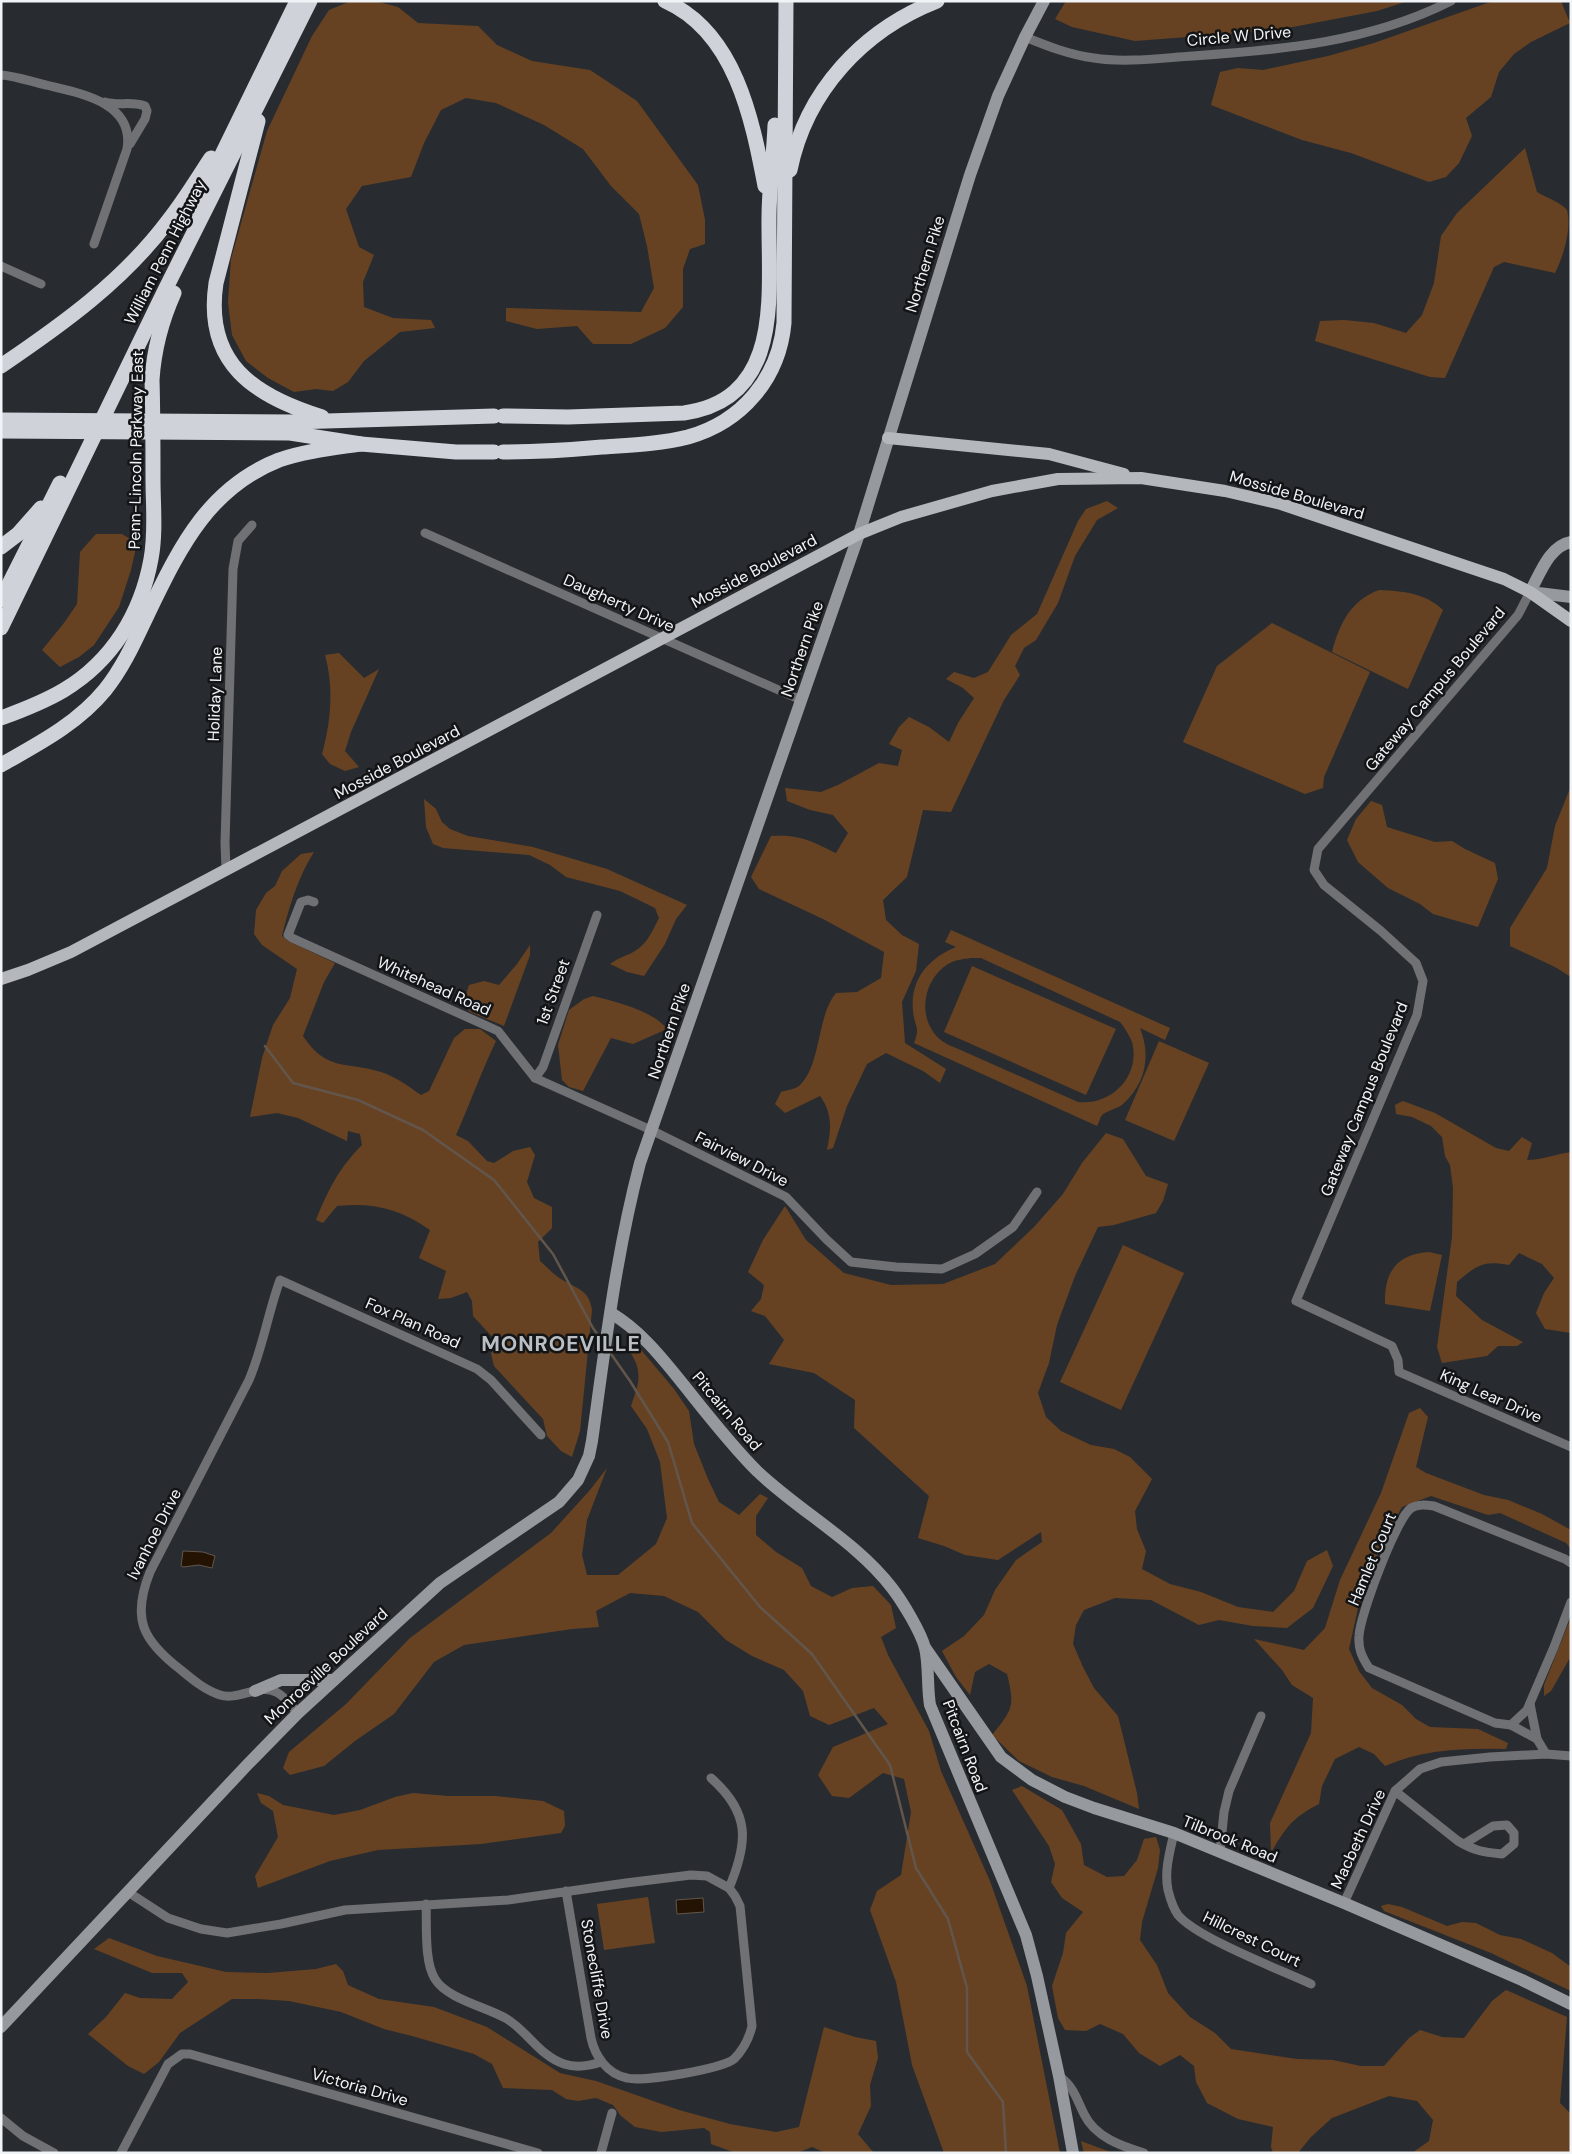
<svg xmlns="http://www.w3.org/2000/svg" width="1572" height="2154" font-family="'DM Sans',sans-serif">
<rect width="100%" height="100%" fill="#282c30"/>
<!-- green -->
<g fill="#674222" fill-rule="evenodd">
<path d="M351,1h24l23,6 20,16 60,3 19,19 35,16 58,9 47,31 61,84 7,35v24l-15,5 -7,20v38l-18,21 -34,16h-38l-16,-18 -40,3 -31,-8v-13l135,4 13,-24 -7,-42 -8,-32 -28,-28 -28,-37 -39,-24 -48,-22 -30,-5 -25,12 -17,33 -13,34 -49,9 -16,23 13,38 15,8 -11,27 1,25 29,11 38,2 4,8 -35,4 -36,29 -16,21 -15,9 -17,-2 -22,3 -26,-14 -22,-17 -14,-26 -4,-33 3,-43 36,-128 45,-95 17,-26z"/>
<path d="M1066,1h342l-31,10 -100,19 -142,11 -63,-14 -17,-8z"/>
<path d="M1493,1h68l9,22 -39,19 -17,12 -15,18 -8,25 -25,21 6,18 -13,27 -13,14 -17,5 -78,-29 -49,-13 -91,-35 9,-33 18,-4 25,2 65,-14 46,-13z"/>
<path d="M1525,148l12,44c8,5 25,11 30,18 5,19 -4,47 -12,63l-51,-11 -10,5 -49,111 -15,-1 -115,-36 5,-20 24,-1 30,3 32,10 16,-18 12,-32 7,-47 16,-23z"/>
<path d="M1107,501l11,7 -21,12 -22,36 -17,47 -22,37 -12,8 -9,18 5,9 -16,25 -53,112 -28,-2 -16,67 -24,23 3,20 16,15 17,9 -3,27 -14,31 3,41 41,26 -6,14 -17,-12 -37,-18 -19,11 -20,42 -14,42 -6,2c4,-19 6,-37 -7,-54l-35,17 -10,-9 6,-12c6,-2 14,-3 18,-6 23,-21 17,-69 37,-93l21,-1 24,-14 3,-26 -61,-33 -64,-30 -8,-12 20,-41c29,-2 40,5 65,17l12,-20 -15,-18 -23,-5 -23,-9 -2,-13 36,4 17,-7 41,-22 19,3 4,-16 -13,-6 10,-17 10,-10 20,10 20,15 9,-19 16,-25 -11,-10 -17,-9 8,-7 20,6 14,-6 23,-37 26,-21 41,-93 8,-12z"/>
<path d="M96,534h26l15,9 -6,27 -12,37 -25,38 -15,12 -19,10 -18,-17 22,-27 13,-19 3,-52z"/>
<path d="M1379,590c24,1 46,3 64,20l-35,79 -76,-37c7,-28 19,-52 47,-62z"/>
<path d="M1272,623l98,49 -46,105 -1,11 -18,6 -122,-52 34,-76z"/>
<path d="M339,653l25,25 15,-9 -28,63 -6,19 14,16 -14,4 -15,-7 -8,-10c9,-32 12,-67 3,-99z"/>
<path d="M1571,786v191l-16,-10 -45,-21v-18l37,-60 8,-42z"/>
<path d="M424,799l12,10 6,13 8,7 18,7 65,11 74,22 80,36 -11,14 -11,25 -21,32 -17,-4 -17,-8c9,-7 17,-8 25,-13 12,-7 18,-21 24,-33l-4,-10 -35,-17 -54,-14 -16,-12 -21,-10 -86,-7 -10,-4 -7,-17z"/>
<path d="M1371,801l11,4 5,22 48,15 17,-1 13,8 30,14 3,16 -20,48 -45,-13 -13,-10 -32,-16 -30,-26 -11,-22 9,-21z"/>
<path d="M314,852c-16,25 -25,55 -32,84l6,5 47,22 -11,19 -21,54c24,36 42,25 78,36 15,5 27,14 40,23l8,-4 25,-53 11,-9h15l16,12c-15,31 -26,63 -40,94l12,6 19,20 7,2 19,-12 17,-4 5,8 -8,27 7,16 18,9v21l-14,14 2,19c7,6 13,13 21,18 16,10 28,10 31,31l-12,121 -8,26 -11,-6 -14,-15 -4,-17 -49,-53 -3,-12 5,-13 -23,-25 -1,-15 -5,-9 -16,6 -13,1 8,-28 -27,-13 11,-28c-30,-21 -56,-28 -93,-24l-14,17 -7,-3c12,-30 23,-52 46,-75l-2,-11 -12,-3 -1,10 -49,-23 -21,-5 -27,4 12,-59 11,-33 17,-27 7,-29 -35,-24 -8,-11 2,-24 10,-17 9,-7 7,-15 19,-17z"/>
<path d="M951,930l219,98 -5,12 -25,-12c11,28 6,55 -17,76 -6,5 -15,6 -21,11 -2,2 -3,8 -5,11l-183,-83c7,-17 0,-16 -1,-33 -3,-31 16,-52 43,-63l-11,-5zM971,958h10l139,64c5,6 9,13 12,20 9,34 -21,64 -54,60l-122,-54c-5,-2 -10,-4 -14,-7 -26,-20 -20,-61 6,-77 7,-4 15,-5 23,-6z"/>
<path d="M530,945v10l-26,71 -34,-14 -5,-6v-9l4,-12 15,-4 15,4 18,-21z"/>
<path d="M972,966l144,63 -30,66 -142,-63z"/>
<path d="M593,996c23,6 59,14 74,33l-34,15 -22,-6 -28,53 -14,-4 -7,-7 -4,-35 11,-35 15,-11z"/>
<path d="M1159,1041l50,22 -35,78 -49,-21z"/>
<path d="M1403,1101l32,12 61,35 13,3 13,-14 10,6 -5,17c15,0 29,-6 44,-8v181l-26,-4 -9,-16 8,-20 10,-15 -12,-14 -23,-11 -10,12c-26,-5 -32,0 -52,17l-1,14 26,24 41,22 -6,4h-19l-11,10 -45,7 -5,-16 15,-110 1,-49 -3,-23 -5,-9 -3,-19 -11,-11 -19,-9 -16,-3 -1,-9z"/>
<path d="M1106,1133l17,6 23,37 22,8 -5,17 -7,12 -42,12 -16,2 -23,49 -18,49 -8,38 -11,30 8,24 15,14 30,14 23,4 16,8 22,22 -17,32 2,18 9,22 -4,18 28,15 31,8 37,15 35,5 21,-21 13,-30 20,-11 6,16 -20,42 -26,20 -34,-2 -34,-6 -20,5 -48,-25 -36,-2 -31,12 -8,15 -3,19 10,23 11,21 24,28 19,77 2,16 -55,-23 -32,-9 -33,-16 -27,-26c21,-26 23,-29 15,-61l-18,-10 -14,8 -5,23 -14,-18 -14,-26 22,-15 20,-21 11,-25 21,-30 26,-18 -1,-10 -43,28 -33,-5 -21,-9 -26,-8 11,-42 -75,-68 1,-28 -41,-27 -45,-9 15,-24 -19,-24 -14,-5 10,-12 3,-14 -16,-13 15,-32 22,-34 21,34 38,33 47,12 52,-1 52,-20 39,-37 29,-33 19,-31z"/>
<path d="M1123,1245l61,28 -63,137 -61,-28z"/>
<path d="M1429,1252l13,3 -12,56 -45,-7c-1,-31 11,-50 44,-52z"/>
<path d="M637,1345l37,44 15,22 5,33 14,35 11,23 20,13 21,-21 8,4 -12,18v19l20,17 26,16 9,18 21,11 20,-9 21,-2 18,19 5,23 -15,9 7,18 41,76 12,40 49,110 37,105 33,167h-116l-32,-88 -16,-83 -26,-72 7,-19 24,-16 10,-63 -7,-33 -21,-6 -34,25 -17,-2 -14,-21 15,-28 55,-23 -14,-16 -45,17 -19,-9 -7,-25 -19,-21 -32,-14 -26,-16 -28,-28 -34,-16 -34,-3 -34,18 3,16 -27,2 -108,16 -30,17 -40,52 -39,27 -31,25 -34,9 -7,-7 6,-16 57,-48 64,-66 141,-105 39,-43 17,-22 -20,52 -5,35 5,20h31l38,-31 11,-26 -7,-56 -13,-33 -16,-23c7,-21 13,-33 -1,-54z"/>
<path d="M1420,1408l8,9 -12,50 10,6 58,22 24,5 34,14 29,16v19l-5,-6 -66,-30 -12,2 -57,-19 -29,11 -19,34 -25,67 -9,41 10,22 13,17 30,17 14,14 14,8 48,2 30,14 -2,6c-42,-1 -82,0 -121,17l-11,-12 -15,-7 -24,12 -13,27 -3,18c-26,13 -34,24 -48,49l-1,-30 41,-90 2,-35 -21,-13 -10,-15 -28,-31 50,11 21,-22 15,-48 41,-87 28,-80z"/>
<path d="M1571,1617v39l-20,35 -7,5v-11z"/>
<path d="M1022,1786l40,24 19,34 3,21 23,12 17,-1 13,-16 7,-21 12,-2 4,13 -2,18 -16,54 -2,18 17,25 11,28 22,24 25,16 16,16 66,10 36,1 28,6h23l25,-28 11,-8 22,7 22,1 28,-37 14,-11 61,27 -7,86 11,11v39h-159l17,-12 4,-21 -16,-19 -28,-5 -57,22 -21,19 -13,16h-25l-2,-6 2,-20 -35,-8 -31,-16 -11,-21 -2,-16 -14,-11 -20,11 -21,-13 -16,-19 -23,-10 -14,7 -21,-1 -7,-12 -6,-32 11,-33 3,-20 17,-21 -21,-14 -11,-16 4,-18 -6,-18 -37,-56z"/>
<path d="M257,1793l12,3 14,9 51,10 26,-5 35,-13 18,-4 35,3h47l48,5 21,10 1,15 -4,7 -80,11 -103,6 -48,11 -72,27 -3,-12 23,-39 -5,-26 -12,-8z"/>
<path d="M648,1897l7,46 -51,7 -7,-46z"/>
<path d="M1388,1904l14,3 45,19 15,-4 14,1 24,12 21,4 31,14 19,14v24l-80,-38 -107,-42 -3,-5z"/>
<path d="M109,1938l48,18 69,16 42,1 48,-4 20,-5 7,7 5,14 31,14 55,8 53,20 73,46 36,8 83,29 51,14 46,8 23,-5 25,-100 31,10 21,4 2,17 -8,27 1,21 -13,28 16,19h-48l-14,-6 -15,6h-61l-25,-9 -1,-12 -6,-4 -43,4 -26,-5 -14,-11 -8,-11 -17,-7 -18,3 -12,-2 -14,-9 -49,-2 -11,-24 -18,-10 -62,-18 -28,-7 -43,-17 -52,-11 -31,-2h-26l-52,34 -21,29 -15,12 -16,-8 -40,-32 18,-17 19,-24 15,5 32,1 16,-17 -6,-9h-30l-58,-24z"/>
<path d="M1081,2141l32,12h-29z"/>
</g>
<!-- water -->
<g fill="#241203" stroke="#62564c">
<path d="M183,1551l20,1 12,4 -3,12 -13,-3 -16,2 -2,-1z"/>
<path d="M703,1898l1,14 -27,2 -1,-14z"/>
</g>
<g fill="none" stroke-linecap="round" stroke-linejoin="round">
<!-- stream -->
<g stroke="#62564c" stroke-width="2.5">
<path d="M265,1046l28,37 65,17 65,30 71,50 59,74 40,74 9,13"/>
<path d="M609,1351l21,30 38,61 24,81 68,84 52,47 78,111 26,103 32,51 19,69v64l36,50 3,51"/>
</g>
<!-- street -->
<g stroke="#707174" stroke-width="9">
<path d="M1025,37c22,9 45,18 69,21 32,5 67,0 99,-2 89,-6 177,-14 258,-55"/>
<path d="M1,75c15,1 31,7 45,10 33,8 89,17 81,64l-33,95"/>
<path d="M105,102c13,4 27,-1 40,4l2,5 -2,8 -15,25"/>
<path d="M1,266l40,18"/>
<path d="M425,533l376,167"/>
<path d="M1530,592l-12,23 -200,234 -4,21 10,15 57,46 35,32 7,18 -6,34 -121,286 96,45 6,14 1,12 172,75"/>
<path d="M226,869l-1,-26 8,-274 5,-28 14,-16"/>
<path d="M314,902l-6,-2 -7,2 -13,33 4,3 206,93 37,47 116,52 135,67 40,42 25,23 45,5 46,2 33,-15 38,-27 24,-35"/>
<path d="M535,1078l8,-11 54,-152"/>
<path d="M1571,1563l-6,-4 -131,-53c-8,-1 -16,-2 -23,2 -15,11 -51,107 -52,128 -1,13 3,21 10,32l126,55 16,2 16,-15 27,-63 17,-45"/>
<path d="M1530,1704l7,35 9,15"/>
<path d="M298,1713c-7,-7 -13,-17 -22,-21 -17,-9 -38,9 -56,3 -15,-5 -27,-15 -39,-25 -38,-29 -50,-51 -31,-98l99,-192c14,-33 19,-67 31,-100l197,89 14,11 50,55"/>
<path d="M1511,1725l26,14"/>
<path d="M711,1778c40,35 37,65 18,110"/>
<path d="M1395,1791l63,50c17,10 24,11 44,13l12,-10v-11l-7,-8 -14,1 -29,18"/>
<path d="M1174,1833c-4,18 -10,38 -6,57 2,8 5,18 10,25 19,23 103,55 133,69"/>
<path d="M1220,1852l4,-40 5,-21 32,-75"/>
<path d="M128,1892l40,26 33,11 26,4 54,-9 64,-14 163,-10 118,-17 65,-8 16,1 22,12 6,8 5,10 12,120c-3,13 -8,23 -18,33 -11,10 -91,23 -107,19 -20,-4 -32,-22 -36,-40l-25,-147"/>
<path d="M1344,1903l51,-112 25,-22 21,-7 49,-5 56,-3 25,2"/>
<path d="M426,1904c1,21 -2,58 9,75 12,20 52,28 72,40 21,13 33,37 57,45 12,4 25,2 37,-2"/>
<path d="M1059,2076c15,11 17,22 25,38 11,23 37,32 60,39"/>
<path d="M1,2118l22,18 31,17"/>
<path d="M121,2153l47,-89 14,-10h8l348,99"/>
<path d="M601,2153l11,-40"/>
</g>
<!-- secondary -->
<g stroke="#96999d" stroke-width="12">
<path d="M1571,542c-22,4 -31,32 -41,50l41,5"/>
<path d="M611,1313c28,17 47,40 68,66 25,31 50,64 78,92 43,41 99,70 135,117 10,13 29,44 33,60 4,16 2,39 5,57l96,230 11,41 22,100 14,77"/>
<path d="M926,1649l75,108 31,23 33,17 29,11 80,25 170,70 178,77 49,24"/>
<path d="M255,1691l26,-11h53"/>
<path d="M1,2027l247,-263 50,-51 142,-130 119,-81 19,-22 11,-24 3,-15c13,-93 24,-187 48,-278l219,-629 111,-359 28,-79 27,-59 19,-36"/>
</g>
<!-- primary -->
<g stroke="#b4b7bc" stroke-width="12">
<path d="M888,438l161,16 75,20"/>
<path d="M1,979l27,-9 43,-18 788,-418 42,-17 91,-26 66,-12 83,-1 84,13 56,13 223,75 26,13 41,29"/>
</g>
<!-- highway -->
<g stroke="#cfd3d9" stroke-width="15">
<path d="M665,1c70,31 87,117 100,185"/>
<path d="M258,121l-42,162c-12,80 38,113 106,134"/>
<path d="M790,170c16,-79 73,-140 147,-169"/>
<path d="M192,216l105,-215"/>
<path d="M1,366c62,-42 122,-85 167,-145 16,-20 29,-42 43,-63"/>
<path d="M503,416l65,1 116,-4c101,-14 84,-121 85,-196 0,-31 5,-61 6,-92"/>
<path d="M1,420l292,2 201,-6"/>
<path d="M1,431l289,2 71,11 95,8h38"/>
<path d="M503,452c33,0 66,-2 99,-5 29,-2 58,-3 86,-10 54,-15 91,-59 96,-114l2,-322"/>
<path d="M1,547l17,-13 23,-26"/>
<path d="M1,600l59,-117"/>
<path d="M1,628l164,-338 145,-289"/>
<path d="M1,718c22,-8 43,-16 63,-28 48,-29 77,-76 87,-131 5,-26 2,-54 2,-80 0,-33 0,-66 -1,-99 2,-31 9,-58 22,-87"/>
<path d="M1,765c37,-21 76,-41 104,-75 20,-25 32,-54 46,-83 30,-62 59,-120 128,-147 26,-9 55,-12 82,-16"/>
</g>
</g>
<g text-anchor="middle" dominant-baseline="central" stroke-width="5" stroke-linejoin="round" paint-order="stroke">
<!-- street labels -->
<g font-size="16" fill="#f1f4f7" stroke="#121416">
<text transform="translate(1239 36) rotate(-5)">Circle W Drive</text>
<text transform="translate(165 252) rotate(-63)">William Penn Highway</text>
<text transform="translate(925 264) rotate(-73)">Northern Pike</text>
<text transform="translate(136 450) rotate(-89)">Penn-Lincoln Parkway East</text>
<text transform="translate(1297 495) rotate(16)">Mosside Boulevard</text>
<text transform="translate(754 571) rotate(-28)">Mosside Boulevard</text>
<text transform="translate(619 603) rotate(24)">Daugherty Drive</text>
<text transform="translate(802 649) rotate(-71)">Northern Pike</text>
<text transform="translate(1435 689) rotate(-50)">Gateway Campus Boulevard</text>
<text transform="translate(215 694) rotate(-88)">Holiday Lane</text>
<text transform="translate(397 762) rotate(-28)">Mosside Boulevard</text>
<text transform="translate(434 986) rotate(24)">Whitehead Road</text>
<text transform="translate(553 992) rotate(-70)">1st Street</text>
<text transform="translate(669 1031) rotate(-71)">Northern Pike</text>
<text transform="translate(1364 1099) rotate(-68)">Gateway Campus Boulevard</text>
<text transform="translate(742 1159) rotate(27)">Fairview Drive</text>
<text transform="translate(413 1323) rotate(24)">Fox Plan Road</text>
<text transform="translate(1491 1396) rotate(24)">King Lear Drive</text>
<text transform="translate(727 1411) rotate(50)">Pitcairn Road</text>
<text transform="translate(154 1534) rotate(-63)">Ivanhoe Drive</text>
<text transform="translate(1372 1559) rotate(-67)">Hamlet Court</text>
<text transform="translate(326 1666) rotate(-43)">Monroeville Boulevard</text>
<text transform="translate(965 1746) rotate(69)">Pitcairn Road</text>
<text transform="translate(1230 1839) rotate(22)">Tilbrook Road</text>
<text transform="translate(1358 1839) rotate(-65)">Macbeth Drive</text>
<text transform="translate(1252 1939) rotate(26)">Hillcrest Court</text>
<text transform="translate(597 1979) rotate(80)">Stonecliffe Drive</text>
<text transform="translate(360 2087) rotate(16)">Victoria Drive</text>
</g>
<!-- district labels -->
<g font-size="21" font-weight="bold" letter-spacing="1" fill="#babfc5" stroke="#121416">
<text x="561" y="1344">MONROEVILLE</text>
</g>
</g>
<!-- border -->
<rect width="1572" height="2154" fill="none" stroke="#f1f4f7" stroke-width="5"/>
</svg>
